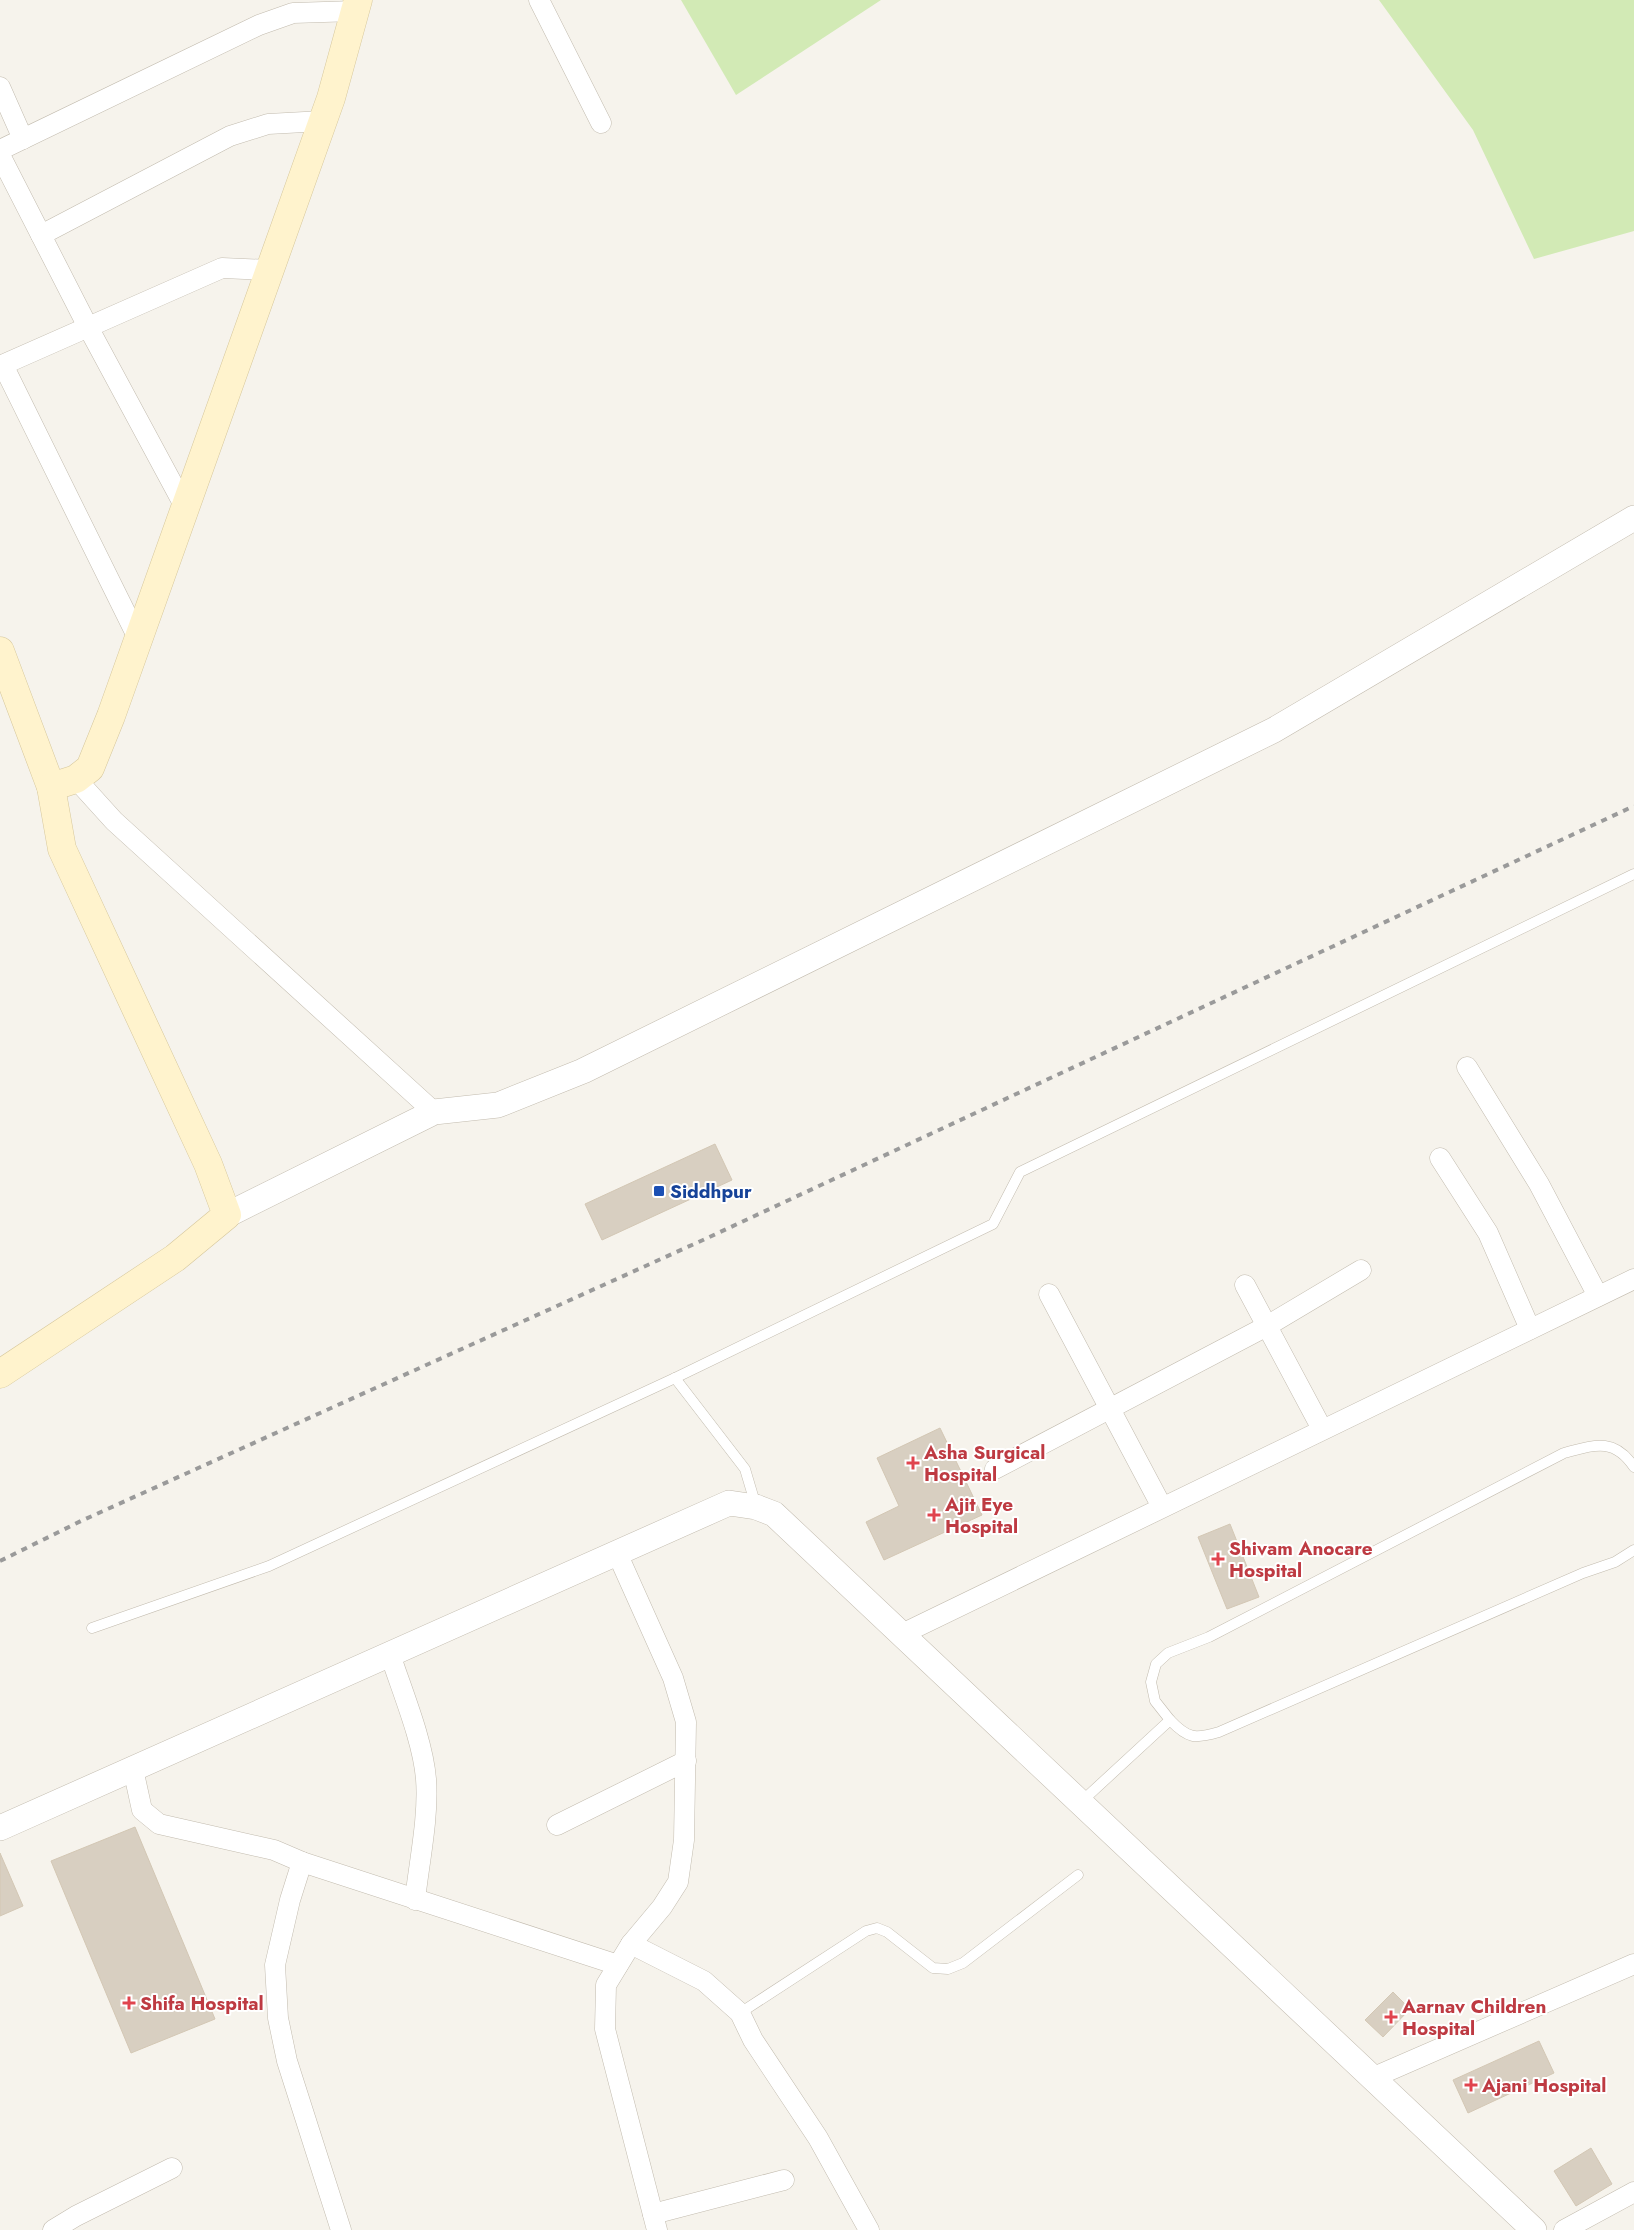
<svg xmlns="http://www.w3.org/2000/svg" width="1634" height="2230" font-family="Jost,sans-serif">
<rect width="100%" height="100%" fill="#f6f3ec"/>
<!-- green -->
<g fill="#d2eab5">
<path d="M681,0h200l-145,95z"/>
<path d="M1379,0h255v231l-100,28 -61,-129z"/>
</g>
<!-- building -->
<g fill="#d8cfc1" stroke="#d3c7b4">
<path d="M715,1144l17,36 -130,60 -17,-36z"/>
<path d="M940,1428l42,87 -98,45 -18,-38 33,-16 -22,-48z"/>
<path d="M1230,1524l29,73 -32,12 -29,-72z"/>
<path d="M135,1827l80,192 -84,34 -80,-192z"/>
<path d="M0,1853l23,53 -23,10z"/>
<path d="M1393,1992l17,17 -27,28 -18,-17z"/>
<path d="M1539,2041l15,32 -86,40 -15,-33z"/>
<path d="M1591,2148l21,36 -36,22 -22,-35z"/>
</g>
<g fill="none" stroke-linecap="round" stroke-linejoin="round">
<defs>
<g id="service">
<path d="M675,1378l70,91 11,37"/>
<path d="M92,1628l177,-62 406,-188 318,-154 27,-52 614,-298"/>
<path d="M1170,1720l-15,-19 -4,-19 5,-18 12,-11 41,-16 355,-184c30,-8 50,-16 70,14"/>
<path d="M1080,1803l90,-83c18,19 25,19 49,12l364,-159 32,-11 19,-12"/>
<path d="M740,2013l126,-82 11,-3 10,4 46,36 15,1 15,-6 115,-88"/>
</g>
<g id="minor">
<path d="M539,0l62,123"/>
<path d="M0,87l23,52"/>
<path d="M0,150l259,-125 34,-12 62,-2"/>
<path d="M0,155l88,172 97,180"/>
<path d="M41,235l189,-99 38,-12 55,-3"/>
<path d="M3,365l135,273"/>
<path d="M0,366l222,-98 48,2"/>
<path d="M76,779l38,42 320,291"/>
<path d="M1467,1067l72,117 59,112"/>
<path d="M1440,1158l48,75 42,96"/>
<path d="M1245,1285l77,144"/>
<path d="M1049,1294l113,213"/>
<path d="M995,1469l272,-143 94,-56"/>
<path d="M617,1553l56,125 13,44 -2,118 -6,42 -16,25 -31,37 -25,41 -1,44 52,201"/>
<path d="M900,1635l734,-356"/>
<path d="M390,1654c12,37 33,87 36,125 3,37 -7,84 -11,121"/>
<path d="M133,1769l9,41 17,14 115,26 28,12 -12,38 -15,65 3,53 9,43 54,169"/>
<path d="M557,1825l129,-64"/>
<path d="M302,1862l316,103"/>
<path d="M631,1944l73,37 36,32 13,27 65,98 51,92"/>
<path d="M1372,2078l262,-114"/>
<path d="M653,2214l131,-34"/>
<path d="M53,2230l23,-14 96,-48"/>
<path d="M1564,2230l70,-38"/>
</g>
<g id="tertiary">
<path d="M227,1215l207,-103 64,-7 85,-34 691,-341 360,-212"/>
<path d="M0,1828l729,-325 27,4 18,7 760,716"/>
</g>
<g id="secondary">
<path d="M0,651l51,136 11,62 146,315 19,51 -52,43 -175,116"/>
<path d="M51,787l25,-8 14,-11 21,-52 220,-618 27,-98"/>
</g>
</defs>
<!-- service casing -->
<use href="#service" stroke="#c2bbae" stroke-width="11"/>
<!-- minor casing -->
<use href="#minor" stroke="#c2bbae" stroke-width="21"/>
<!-- tertiary casing -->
<use href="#tertiary" stroke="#c2bbae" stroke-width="26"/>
<!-- secondary casing -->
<use href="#secondary" stroke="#d6c79b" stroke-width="29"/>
<!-- service -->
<use href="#service" stroke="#fff" stroke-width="10"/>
<!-- minor -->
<use href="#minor" stroke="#fff" stroke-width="20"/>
<!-- tertiary -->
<use href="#tertiary" stroke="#fff" stroke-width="25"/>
<!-- secondary -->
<use href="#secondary" stroke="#fff3cd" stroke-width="28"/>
<!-- rail -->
<path stroke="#9a9a9a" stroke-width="4" stroke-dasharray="6 6" stroke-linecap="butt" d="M0,1561l81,-40 622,-281 931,-434"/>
</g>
<!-- markers -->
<rect fill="#1a4fb4" stroke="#fff" stroke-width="2" x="653" y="1185" width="12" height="12" rx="2.5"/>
<g fill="#e0444e" stroke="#fff" stroke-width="2">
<path d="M910.5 1455.5h5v5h5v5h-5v5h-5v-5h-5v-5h5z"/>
<path d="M931.5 1507.5h5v5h5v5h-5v5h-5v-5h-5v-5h5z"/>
<path d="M1215.5 1551.5h5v5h5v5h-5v5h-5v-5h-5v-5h5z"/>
<path d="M126.5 1995.5h5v5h5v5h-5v5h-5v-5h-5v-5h5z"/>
<path d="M1388.5 2009.5h5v5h5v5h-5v5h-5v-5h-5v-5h5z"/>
<path d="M1468.5 2077.5h5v5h5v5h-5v5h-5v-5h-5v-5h5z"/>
</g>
<g text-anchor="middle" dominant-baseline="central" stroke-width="4" stroke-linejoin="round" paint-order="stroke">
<!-- transit labels -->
<g font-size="19" font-weight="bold" fill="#164399" stroke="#fff" text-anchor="start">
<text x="670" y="1191">Siddhpur</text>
</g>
<!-- health labels -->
<g font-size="19" font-weight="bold" fill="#be3a42" stroke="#fff" text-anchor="start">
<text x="924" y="1452">Asha Surgical<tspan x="924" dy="22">Hospital</tspan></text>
<text x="945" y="1504">Ajit Eye<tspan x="945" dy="22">Hospital</tspan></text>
<text x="1229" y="1548">Shivam Anocare<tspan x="1229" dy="22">Hospital</tspan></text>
<text x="140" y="2003">Shifa Hospital</text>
<text x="1402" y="2006">Aarnav Children<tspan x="1402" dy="22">Hospital</tspan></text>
<text x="1482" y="2085">Ajani Hospital</text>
</g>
</g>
</svg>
